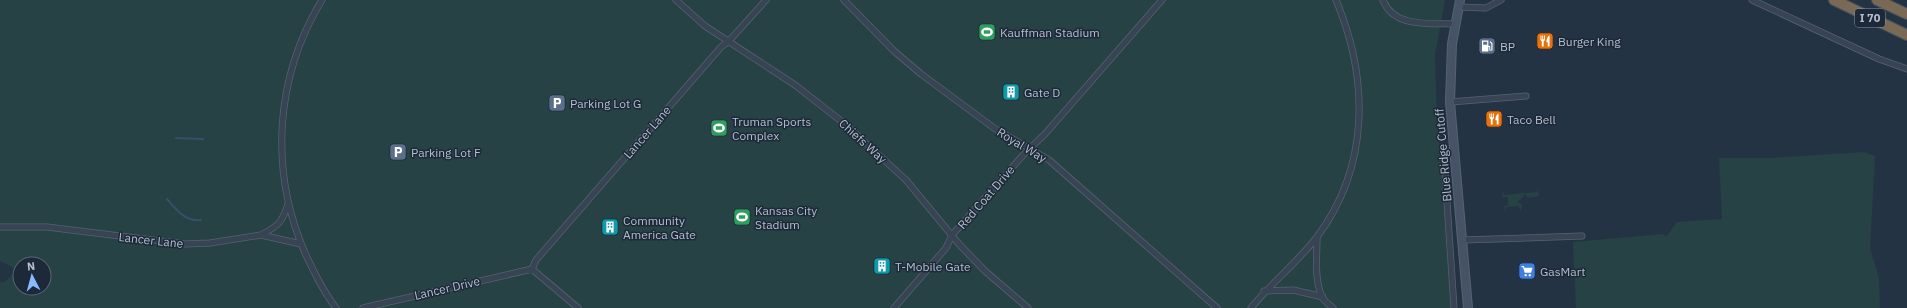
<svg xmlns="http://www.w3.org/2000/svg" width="1907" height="308" font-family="'IBM Plex Sans',sans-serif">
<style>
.green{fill:#264245;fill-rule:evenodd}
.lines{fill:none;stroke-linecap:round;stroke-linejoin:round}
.stream{stroke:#364f6c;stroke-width:2}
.minor-casing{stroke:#566270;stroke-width:7}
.secondary-casing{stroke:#566270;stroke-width:10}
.motorway-casing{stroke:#434f5e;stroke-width:12}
.minor{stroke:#384453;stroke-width:5.5}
.secondary{stroke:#465367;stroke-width:8}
.motorway{stroke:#7a6a55;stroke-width:10}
.labels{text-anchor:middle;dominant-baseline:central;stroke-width:3;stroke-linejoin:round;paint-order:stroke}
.shield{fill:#1d2939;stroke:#8792a1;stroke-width:1}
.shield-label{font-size:11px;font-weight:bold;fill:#b5bfcd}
.poi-label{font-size:12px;fill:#b5bfcd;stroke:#1d2939;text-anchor:start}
.street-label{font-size:12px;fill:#b5bfcd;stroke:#1d2939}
</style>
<rect width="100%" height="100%" fill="#243344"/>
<path class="green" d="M0 0H1445L1435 55 1436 93 1450 299 1454 308H0V282H4L18 270 0 261ZM20 264H44V288H20Z
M1864 152 1875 156 1870 248 1879 278 1880 308H1576L1573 242 1663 234 1666 237 1677 222 1722 219 1719 158H1772Z
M1538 188 1539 196 1528 198 1525 194 1518 202 1522 205 1521 212 1519 206 1506 207 1505 212 1504 206 1508 205V197H1502L1503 190 1504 195 1537 192Z"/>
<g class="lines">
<path class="stream" d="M176 138 203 139
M167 199C176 209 185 222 201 220"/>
<defs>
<path id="minor" d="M322 0C275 77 269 170 305 253 314 272 323 291 336 308
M676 0 705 26 795 85 845 124 906 180 959 244 985 271 1028 308
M844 0 894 51 921 74 994 128 1049 160 1217 308
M1383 0C1393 28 1431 23 1455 24
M1752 0 1879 59 1907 69
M1458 7 1486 8 1501 0
M1450 102 1526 96
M0 227H47L185 244 210 243 261 235 301 244
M261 235C278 226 282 223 288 204
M1317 237C1317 256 1314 279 1322 297 1324 301 1330 305 1333 308
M1463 240 1582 236
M532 269 536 260 721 47 729 41 766 0
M532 269 578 308
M1264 291 1293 290 1323 297
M363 308 532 269
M894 308 946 248 952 235 1025 153 1045 134 1162 0
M1251 308C1271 283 1297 263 1317 237 1370 166 1369 79 1336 0
M1454 308 1444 157 1455 148"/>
<path id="secondary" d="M1460 0 1452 44 1450 102 1468 308"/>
<path id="motorway" d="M1834 0 1907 35
M1877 0 1907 14"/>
</defs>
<use href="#minor" class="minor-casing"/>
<use href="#secondary" class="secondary-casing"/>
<use href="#motorway" class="motorway-casing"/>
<use href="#minor" class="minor"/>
<use href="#secondary" class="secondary"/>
<use href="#motorway" class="motorway"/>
</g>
<defs>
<symbol id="stadium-square" viewBox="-11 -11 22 22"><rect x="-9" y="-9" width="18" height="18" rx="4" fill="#2e9e5b" stroke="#1d2939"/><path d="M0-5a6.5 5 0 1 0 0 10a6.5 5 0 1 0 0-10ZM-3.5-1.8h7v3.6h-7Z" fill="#fff"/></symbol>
<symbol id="restaurant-square" viewBox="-11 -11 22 22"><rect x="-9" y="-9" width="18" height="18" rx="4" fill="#e8710a" stroke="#1d2939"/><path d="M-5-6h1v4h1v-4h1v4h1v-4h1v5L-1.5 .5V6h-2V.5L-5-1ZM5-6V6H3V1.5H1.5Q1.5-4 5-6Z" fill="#fff"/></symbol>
<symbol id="fuel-square" viewBox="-11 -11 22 22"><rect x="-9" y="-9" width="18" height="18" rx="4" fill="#5c6f8a" stroke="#1d2939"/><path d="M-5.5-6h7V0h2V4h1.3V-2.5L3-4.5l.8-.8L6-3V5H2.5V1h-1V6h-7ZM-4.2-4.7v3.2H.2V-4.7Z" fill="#fff"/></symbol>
<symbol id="building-square" viewBox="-11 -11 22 22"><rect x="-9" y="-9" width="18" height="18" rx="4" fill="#0f9aa8" stroke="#1d2939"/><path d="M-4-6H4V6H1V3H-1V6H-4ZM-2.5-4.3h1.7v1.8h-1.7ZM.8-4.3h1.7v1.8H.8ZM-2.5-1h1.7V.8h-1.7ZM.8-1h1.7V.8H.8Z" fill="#fff"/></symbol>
<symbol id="parking-square" viewBox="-11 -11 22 22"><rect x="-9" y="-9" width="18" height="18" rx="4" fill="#5c6f8a" stroke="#1d2939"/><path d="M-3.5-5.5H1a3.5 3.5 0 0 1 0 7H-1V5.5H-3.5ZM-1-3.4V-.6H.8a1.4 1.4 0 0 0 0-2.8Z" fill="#fff"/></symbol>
<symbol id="supermarket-square" viewBox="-11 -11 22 22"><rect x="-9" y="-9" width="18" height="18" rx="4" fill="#3f7fe0" stroke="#1d2939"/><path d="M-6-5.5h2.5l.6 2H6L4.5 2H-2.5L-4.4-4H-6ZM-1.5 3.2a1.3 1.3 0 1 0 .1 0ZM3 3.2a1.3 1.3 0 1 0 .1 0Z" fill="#fff"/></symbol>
</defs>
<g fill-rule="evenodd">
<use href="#stadium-square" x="977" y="22" width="20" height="20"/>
<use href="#restaurant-square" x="1535" y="31" width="20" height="20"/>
<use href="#fuel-square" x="1477" y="36" width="20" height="20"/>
<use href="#building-square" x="1001" y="82" width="20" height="20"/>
<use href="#parking-square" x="547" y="93" width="20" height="20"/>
<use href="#restaurant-square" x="1484" y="109" width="20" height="20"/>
<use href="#stadium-square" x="709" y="118" width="20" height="20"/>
<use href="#parking-square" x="388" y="142" width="20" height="20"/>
<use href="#stadium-square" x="732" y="207" width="20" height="20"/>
<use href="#building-square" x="600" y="217" width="20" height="20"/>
<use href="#building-square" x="872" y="256" width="20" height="20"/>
<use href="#supermarket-square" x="1517" y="261" width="20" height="20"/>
</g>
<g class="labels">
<rect class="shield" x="1855" y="9" width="30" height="18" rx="3"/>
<g class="shield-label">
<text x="1870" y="18">I 70</text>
</g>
<g class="poi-label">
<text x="1000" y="32">Kauffman Stadium</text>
<text x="1558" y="41">Burger King</text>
<text x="1500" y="46">BP</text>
<text x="1024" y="92">Gate D</text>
<text x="570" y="103">Parking Lot G</text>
<text x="1507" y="119">Taco Bell</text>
<text x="732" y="121">Truman Sports<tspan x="732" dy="14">Complex</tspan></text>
<text x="411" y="152">Parking Lot F</text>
<text x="755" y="210">Kansas City<tspan x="755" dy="14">Stadium</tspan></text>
<text x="623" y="220">Community<tspan x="623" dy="14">America Gate</tspan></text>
<text x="895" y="266">T-Mobile Gate</text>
<text x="1540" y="271">GasMart</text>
</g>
<g class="street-label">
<text transform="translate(647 132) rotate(-49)">Lancer Lane</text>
<text transform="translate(863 141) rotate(42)">Chiefs Way</text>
<text transform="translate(1022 145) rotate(31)">Royal Way</text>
<text transform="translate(1443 155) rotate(-95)">Blue Ridge Cutoff</text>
<text transform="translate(986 197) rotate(-49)">Red Coat Drive</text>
<text transform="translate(151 240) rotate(6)">Lancer Lane</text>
<text transform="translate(447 288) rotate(-13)">Lancer Drive</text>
</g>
</g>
<g transform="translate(32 276) rotate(354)"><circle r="19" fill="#1d2939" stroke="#5a6574"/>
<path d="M0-3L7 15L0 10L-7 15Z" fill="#88baff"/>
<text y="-6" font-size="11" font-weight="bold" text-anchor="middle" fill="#b5bfcd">N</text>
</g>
</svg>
